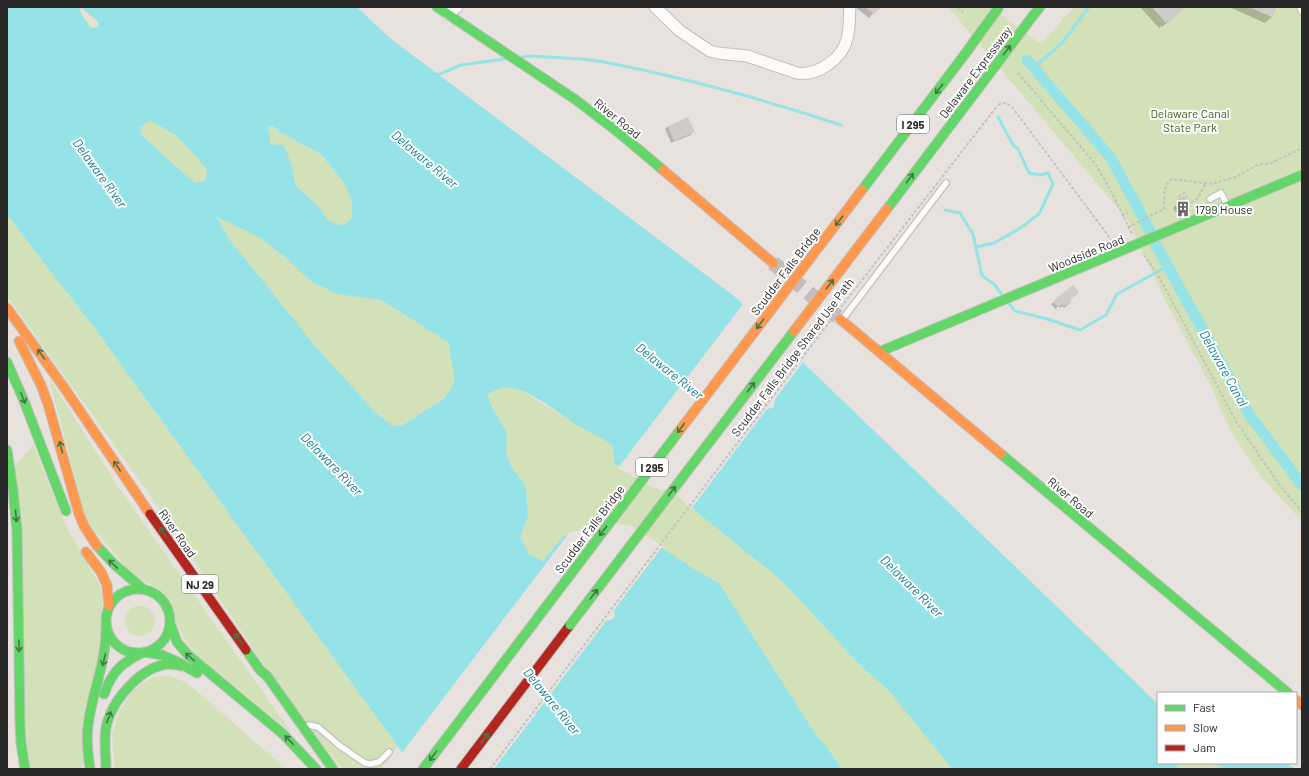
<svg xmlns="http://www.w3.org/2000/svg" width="1309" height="776" font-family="Barlow,sans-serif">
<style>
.green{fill:#d3e1b8}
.sand{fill:#ecdfcd}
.water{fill:#95e3e6;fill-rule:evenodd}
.pier{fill:#e8e2de}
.shadow{fill:#0003}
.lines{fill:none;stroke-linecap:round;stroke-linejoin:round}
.stream{stroke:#95e3e6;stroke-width:3}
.canal{stroke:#95e3e6;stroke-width:11}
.building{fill:#d0ccca}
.secondary-tunnel{stroke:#c2bdba;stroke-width:15;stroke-dasharray:15 8;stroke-linecap:butt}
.lane-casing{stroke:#c1bfc0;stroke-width:8}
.street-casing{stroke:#c1bfc0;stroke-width:13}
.fast-casing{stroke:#c1bfc0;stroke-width:11}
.slow-casing{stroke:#c1bfc0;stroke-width:11}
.jam-casing{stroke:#c1bfc0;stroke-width:11}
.path{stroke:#c3c2c2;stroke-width:2;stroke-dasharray:3 2;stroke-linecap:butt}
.lane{stroke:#fcfbfa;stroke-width:5.5}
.street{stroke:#fcfbfa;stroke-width:11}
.fast{stroke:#63d668;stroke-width:9}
.slow{stroke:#ff974d;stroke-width:9}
.jam{stroke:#b3261e;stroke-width:9}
.fast-bridge-casing{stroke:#c0bebc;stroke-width:11;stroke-linecap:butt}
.slow-bridge-casing{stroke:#c0bebc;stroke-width:11;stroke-linecap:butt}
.path-bridge{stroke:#c3c2c2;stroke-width:2;stroke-dasharray:3 2;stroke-linecap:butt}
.fast-bridge{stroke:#63d668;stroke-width:9}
.slow-bridge{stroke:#ff974d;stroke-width:9}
.oneway{stroke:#437745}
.labels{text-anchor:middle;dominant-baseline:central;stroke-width:4;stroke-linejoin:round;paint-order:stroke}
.shield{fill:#fff;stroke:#696969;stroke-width:1}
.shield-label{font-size:11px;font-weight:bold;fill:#292929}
.street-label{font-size:12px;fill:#292929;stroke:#fff}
.park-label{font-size:12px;fill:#3a631c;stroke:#fff}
.poi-label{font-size:12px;fill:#292929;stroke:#fff;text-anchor:start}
.water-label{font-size:13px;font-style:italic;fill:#127d8d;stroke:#fff}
</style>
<rect width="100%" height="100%" fill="#e8e2de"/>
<path class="green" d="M948 7H997L1006 19 1041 44 1074 7H1302V521L1262 478 1230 430 1210 384 1166 302 1128 220Z
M150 120 178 137 198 159 207 170 206 180 195 183 142 136 140 127Z
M270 125H273L279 132 287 135 292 139 320 153 344 183 352 201V218L344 225 334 224 326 218 319 207 296 186 291 163 284 145 270 144V134L268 128Z
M7 215 96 330 398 747 381 769H342L277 684 145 488 7 296Z
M217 216 255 235 283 255 309 280 365 297 381 300 448 342 455 381 445 398 400 426H392L374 411 316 347 229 239Z
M49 378 123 494 292 733 192 652 176 623 175 614 172 604 165 595 155 587 132 574 86 520Z
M498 388H515L525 393 578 425 600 437 612 445 615 464 678 493 698 513 782 581 858 663 890 692 952 769H842L823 742 818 738 719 583 694 569 563 536 543 561 530 555 520 538 528 516 526 487 511 466 506 453 507 433 493 409 487 395Z
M33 445 67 528 103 591 100 655 82 769H28L15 466Z
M125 621a15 15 0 1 1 30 0a15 15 0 1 1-30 0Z
M170 676 185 682 199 693 286 769H115L112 735 118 714 133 690 153 677Z
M1176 763H1214L1224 769H1178Z"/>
<path class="sand" d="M83 8 98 23V27L91 28 79 10Z"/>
<path class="water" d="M7 7H357L391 39 734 296 1158 704V763H1176L1178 769H952L890 692 858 663 782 581 698 513 678 493 656 486 615 464 612 445C601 437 589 432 577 425 560 414 535 394 516 389 503 386 497 389 487 395L493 409 507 433 506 453 511 466 526 487 528 516 520 538 530 555 543 561 563 536 615 525 630 527 694 569 719 583 818 738 823 742 842 769H414L96 330 7 215ZM82 8 98 22V27L91 28 79 10ZM150 120 178 137 198 159 207 170 206 180 195 183 142 136 140 127ZM270 125H273L279 132 287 135 292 139 320 153 344 183 352 201V218L344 225 334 224 326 218 319 207 296 186 291 163 284 145 270 144V134L268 128ZM217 217 255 235 283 255 309 280 337 294 381 300 448 342 455 381 445 398 401 426H392L374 411 316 347 229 239Z
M1214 763H1287L1295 769H1224Z"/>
<path class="pier" d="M744 303 804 361 775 399 774 406 772 408 767 409 691 509 677 495 655 488 618 468Z
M615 523 630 525 663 546 614 610 615 616 613 619 606 621 494 769H412L401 754 569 533Z"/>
<path class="shadow" d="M855 7H879L869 18Z
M1140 7H1186L1162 27 1161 26 1159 28Z
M1229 7H1276L1272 17 1265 23Z
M668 126 693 132 691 135 671 143 665 129Z
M1176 205 1189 212 1180 219 1173 208Z
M1069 300 1068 305 1064 308 1062 306 1060 308 1059 306 1055 309 1051 304 1054 302Z"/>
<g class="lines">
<path class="stream" d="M522 57 531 56C553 58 576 57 598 61 680 76 762 99 841 125
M1033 68 1062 43 1089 7
M435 76 461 65 504 59
M945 210 960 213 973 234 982 276 994 284 1002 295
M976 247 994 243 1019 229 1039 214 1053 184 1048 173 1040 175 1029 173 1018 149 1013 145 998 117
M1008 302 1015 311 1047 319 1080 330 1106 315 1117 294 1168 266"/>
<path class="canal" d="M1027 60 1111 158 1142 216
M1145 222 1150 231
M1156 245 1249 414 1302 485"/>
</g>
<path class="building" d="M865 7H881L874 14Z
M1152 7H1186L1169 22 1168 21 1166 23Z
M1249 7H1277L1272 17Z
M688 117 695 132 674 141 668 126Z
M1183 199 1191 212 1183 216 1175 204Z
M1073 285 1079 293 1070 300 1072 302 1067 306 1066 304 1064 306 1062 304 1058 307 1053 301Z"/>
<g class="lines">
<path class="secondary-tunnel" d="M773 263 840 319"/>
<defs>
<path id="lane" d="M1300 7 1302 12
M1210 199 1221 193 1227 205
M842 320 946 183
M309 725 318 727 340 746 365 763 370 764 379 762 389 752"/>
<path id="street" d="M655 7 680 31 710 51 718 53 747 56 797 73C818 76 842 59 847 39 850 29 849 17 850 7
M448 14 457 7"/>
<path id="fast" d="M437 7 576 100 619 133 663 170
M1032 17 1040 7
M862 190 962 58
M887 209 984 81
M879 352 1302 175
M7 362 24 401 66 511
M7 450 13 490 17 530 20 723 21 743 25 769
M1001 454 1288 693
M97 546 115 565 143 589
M106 621a32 32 0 1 1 64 0a32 32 0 1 1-64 0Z
M170 623 177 642 188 655 283 734 316 769
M246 650 260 670 267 676 333 769
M144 652 162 655 178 662 197 673
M104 694C112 672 121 663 142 653
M90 769C88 755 86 740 88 726 92 691 107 662 106 626
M106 769C106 754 103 738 107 723 114 698 142 666 169 664 173 664 177 665 181 666
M423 769 442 744"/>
<path id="slow" d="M663 170 773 263
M7 308 63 386 150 514
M840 319 1001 454
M19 341 41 385 48 404 79 514 84 526 97 546
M86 552 101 572 107 585 109 606
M1296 700 1302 705"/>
<path id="jam" d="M150 514 246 650
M461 769 570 625"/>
</defs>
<use href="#lane" class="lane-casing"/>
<use href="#street" class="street-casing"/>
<use href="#fast" class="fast-casing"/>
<use href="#slow" class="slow-casing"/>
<use href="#jam" class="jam-casing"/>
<path class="path" d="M958 7 963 12
M1018 73 1096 165 1112 193 1132 234
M998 105C1004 102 1007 103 1012 107L1113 242
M1179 200 1183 197 1188 205H1187
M1180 201 1178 197 1184 193 1190 203 1198 198 1205 184
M1122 216 1128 213
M1128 227 1164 209C1165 199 1162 185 1172 179L1212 184 1235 177 1258 165 1271 163 1302 148
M1144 255 1158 275 1237 423 1281 487 1302 512"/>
<use href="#lane" class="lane"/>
<use href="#street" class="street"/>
<use href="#fast" class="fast"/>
<use href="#slow" class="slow"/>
<use href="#jam" class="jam"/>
<defs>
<path id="fast-bridge" d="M962 58 999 7
M984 81 1032 17
M570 625 794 331
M442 744 680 430"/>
<path id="slow-bridge" d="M794 331 887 209
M680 430 862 190"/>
</defs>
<use href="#fast-bridge" class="fast-bridge-casing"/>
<use href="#slow-bridge" class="slow-bridge-casing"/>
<path class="path-bridge" d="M490 769 821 333 998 105"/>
<use href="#fast-bridge" class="fast-bridge"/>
<use href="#slow-bridge" class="slow-bridge"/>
</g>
<defs><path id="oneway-shaft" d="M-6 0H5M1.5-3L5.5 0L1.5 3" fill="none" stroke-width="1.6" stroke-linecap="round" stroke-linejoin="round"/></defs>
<g class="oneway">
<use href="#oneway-shaft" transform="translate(1007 50) rotate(-53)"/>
<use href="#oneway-shaft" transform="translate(939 89) rotate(127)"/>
<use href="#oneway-shaft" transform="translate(910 178) rotate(-53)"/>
<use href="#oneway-shaft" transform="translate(839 221) rotate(127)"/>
<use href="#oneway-shaft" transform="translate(830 284) rotate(-53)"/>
<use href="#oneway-shaft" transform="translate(760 324) rotate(127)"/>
<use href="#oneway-shaft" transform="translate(41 354) rotate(-125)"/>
<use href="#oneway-shaft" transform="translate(751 387) rotate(-53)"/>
<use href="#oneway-shaft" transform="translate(23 398) rotate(67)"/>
<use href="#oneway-shaft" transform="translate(681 428) rotate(127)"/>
<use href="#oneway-shaft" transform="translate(61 447) rotate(-104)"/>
<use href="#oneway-shaft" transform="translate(117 466) rotate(-124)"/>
<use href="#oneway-shaft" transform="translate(672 491) rotate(-53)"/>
<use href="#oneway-shaft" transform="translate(16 516) rotate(85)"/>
<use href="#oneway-shaft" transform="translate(603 531) rotate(127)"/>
<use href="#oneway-shaft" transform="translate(163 532) rotate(-125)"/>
<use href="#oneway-shaft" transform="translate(113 564) rotate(-137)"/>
<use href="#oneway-shaft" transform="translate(594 594) rotate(-53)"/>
<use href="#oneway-shaft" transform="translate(238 638) rotate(-125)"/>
<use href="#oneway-shaft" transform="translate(19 646) rotate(89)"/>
<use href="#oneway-shaft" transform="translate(190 657) rotate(-138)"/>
<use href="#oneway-shaft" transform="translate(104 660) rotate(103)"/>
<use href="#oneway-shaft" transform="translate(109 717) rotate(-69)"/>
<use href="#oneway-shaft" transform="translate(485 738) rotate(-53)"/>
<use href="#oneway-shaft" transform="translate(289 740) rotate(-134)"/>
<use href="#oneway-shaft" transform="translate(433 756) rotate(126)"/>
</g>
<defs>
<symbol id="building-bare" viewBox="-9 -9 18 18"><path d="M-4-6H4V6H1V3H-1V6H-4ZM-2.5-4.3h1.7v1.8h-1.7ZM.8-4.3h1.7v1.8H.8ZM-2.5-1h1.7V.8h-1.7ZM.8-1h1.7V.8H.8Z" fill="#6c6a68" stroke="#fff" stroke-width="2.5" paint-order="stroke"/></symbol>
</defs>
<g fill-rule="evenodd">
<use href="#building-bare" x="1172" y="198" width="22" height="22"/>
</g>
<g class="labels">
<g class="shield">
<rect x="897" y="115" width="32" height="18" rx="3"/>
<rect x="636" y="458" width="32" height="18" rx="3"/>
<rect x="182" y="575" width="36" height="18" rx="3"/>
</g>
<g class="shield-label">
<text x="913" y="124">I 295</text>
<text x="652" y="467">I 295</text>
<text x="200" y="584">NJ 29</text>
</g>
<g class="street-label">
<text transform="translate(975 72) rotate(-53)">Delaware Expressway</text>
<text transform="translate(618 118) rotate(39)">River Road</text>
<text transform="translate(1086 253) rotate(-22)">Woodside Road</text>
<text transform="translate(785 271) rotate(-53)">Scudder Falls Bridge</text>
<text transform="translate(792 357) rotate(-53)">Scudder Falls Bridge Shared Use Path</text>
<text transform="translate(1071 497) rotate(40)">River Road</text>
<text transform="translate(589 529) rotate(-53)">Scudder Falls Bridge</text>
<text transform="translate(178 533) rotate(55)">River Road</text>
</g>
<g class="park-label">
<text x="1190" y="113">Delaware Canal<tspan x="1190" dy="14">State Park</tspan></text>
</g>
<g class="poi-label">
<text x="1195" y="209">1799 House</text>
</g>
<g class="water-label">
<text transform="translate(425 159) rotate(40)">Delaware River</text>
<text transform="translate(100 173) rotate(54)">Delaware River</text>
<text transform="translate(1224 368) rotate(61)">Delaware Canal</text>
<text transform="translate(670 371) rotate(39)">Delaware River</text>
<text transform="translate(332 464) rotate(46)">Delaware River</text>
<text transform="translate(912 586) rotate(45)">Delaware River</text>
<text transform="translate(552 701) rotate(51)">Delaware River</text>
</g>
</g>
<rect width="1309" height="776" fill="none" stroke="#292929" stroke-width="16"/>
<rect x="1157" y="692" width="140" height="72" fill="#ffffff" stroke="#a9a9a9"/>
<rect x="1165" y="705" width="20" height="6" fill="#63d668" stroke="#a9a9a9"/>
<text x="1193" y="712" font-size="12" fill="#292929">Fast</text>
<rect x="1165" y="725" width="20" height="6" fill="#ff974d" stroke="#a9a9a9"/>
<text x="1193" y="732" font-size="12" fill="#292929">Slow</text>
<rect x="1165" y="745" width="20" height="6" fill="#b3261e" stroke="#a9a9a9"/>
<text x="1193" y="752" font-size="12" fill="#292929">Jam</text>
</svg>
